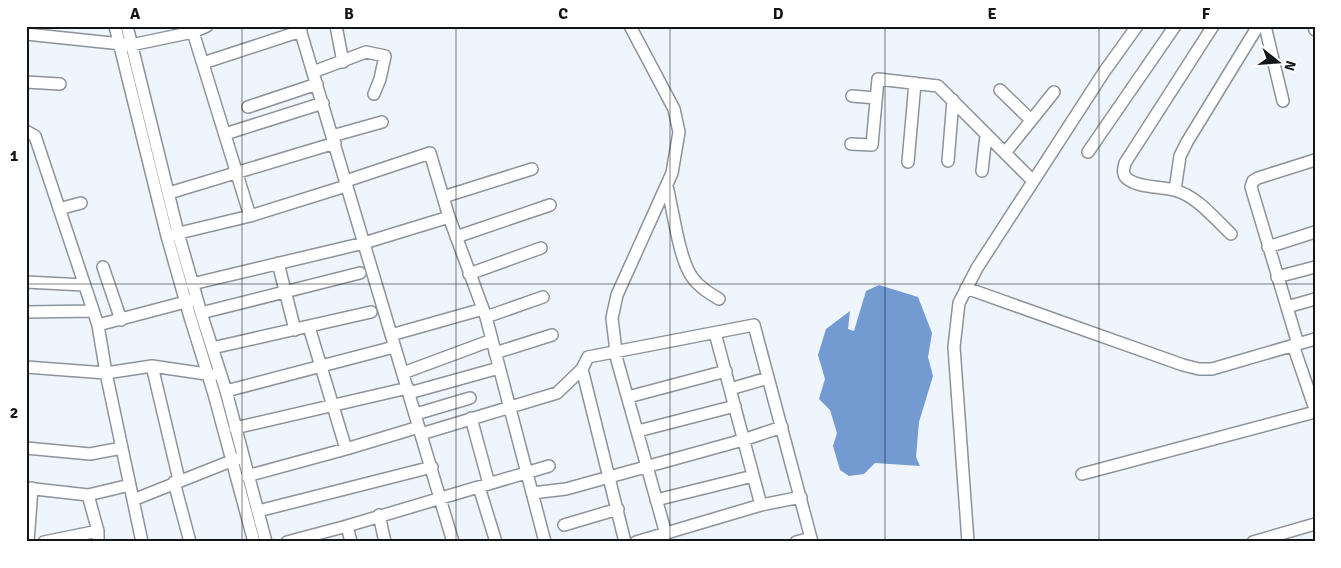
<svg xmlns="http://www.w3.org/2000/svg" width="1341" height="568" font-family="Signika,sans-serif">
<style>
.water{fill:#739bd1}
.lines{fill:none;stroke-linecap:round;stroke-linejoin:round}
.minor-casing{stroke:#8d939a;stroke-width:14}
.minor{stroke:#fff;stroke-width:11}
.grid{fill:none;stroke:#131517;stroke-width:1;stroke-opacity:0.55}
.neatline{fill:none;stroke:#131517;stroke-width:2}
.grid-label{font-size:16px;text-anchor:middle;font-weight:bold;fill:#131517}
</style>
<rect width="100%" height="100%" fill="#eef5fc"/>
<path class="water" d="M879 285 918 297 932 333 928 357 933 376 919 422 916 457 920 466 875 463 864 474 849 476 840 470 833 446 837 433 830 410 819 399 825 379 818 355 826 329 850 311 848 329 854 331 866 291Z"/>
<g class="lines">
<defs>
<path id="minor" d="M115 26 167 236 190 317 214 394 254 542
M127 26 178 233 201 313 226 391 266 542
M299 26 453 542
M336 26 343 62
M630 26 674 109 679 132 672 173 617 295 612 318 617 360 666 534
M1213 26 1125 163C1123 170 1122 176 1129 180 1141 188 1160 186 1174 190 1197 196 1214 218 1231 234
M1265 26 1283 101
M1314 26 1315 30
M193 32 250 216
M26 34 131 45 193 32 207 26
M203 63 301 31
M313 72 366 52 385 56 380 79 374 94
M26 82 60 84
M1000 90 1031 120
M852 96 876 98
M248 107 317 84
M26 131 35 136 98 325 106 373 142 542
M225 134 323 103
M332 136 382 122
M851 144 872 145 878 79 938 86 1033 181
M1088 152 1175 26
M1005 153 1054 92
M948 161 953 100
M908 162 915 83
M982 171 986 135
M346 181 430 153 449 217 486 317 545 542
M667 186C673 210 679 259 692 277 699 287 709 293 719 299
M1175 190 1180 156 1187 142 1258 26
M169 193 335 143
M443 197 532 169
M59 209 81 203
M171 235 250 216 346 186
M456 237 550 205
M1268 247 1315 232
M278 263 295 330
M103 267 121 320
M469 274 541 248
M1277 277 1315 267
M26 282 84 285
M192 284 364 243 449 217
M966 288 1183 365 1199 369H1212L1315 339
M1287 307 1315 299
M26 312 93 311
M201 313 360 273
M486 317 543 297
M98 325 193 300
M309 327 346 449
M715 333 761 505
M391 335 483 309
M1298 344 1251 187 1253 181 1258 178 1315 160
M1293 345 1315 409
M212 348 371 312
M495 353 552 335
M152 366 179 480
M26 367 106 373 152 366 213 375
M403 373 492 340
M730 389 768 378
M226 391 394 347
M409 393 499 368
M628 397 726 371
M416 414 470 398
M471 418 489 484
M235 428 408 388
M638 431 735 406
M421 434 557 393 582 369
M26 448 90 454 122 448
M1082 474 1315 412
M247 476 346 449 419 427
M174 482 190 542
M479 487 496 542
M26 488 88 495 130 485
M532 493 566 489 743 440 782 427
M88 495 98 531V542
M133 500 236 459
M656 500 753 476
M258 511 432 467
M379 515 385 542
M564 525 618 509
M347 526 351 542
M28 542 32 488
M44 542 98 531
M287 542 347 526 549 466
M625 542 582 369 588 357 754 325 812 542
M636 542 761 505 801 497
M796 542 811 538
M968 542 954 347 959 303 977 268 1104 72 1137 26
M1253 542 1315 524"/>
</defs>
<use href="#minor" class="minor-casing"/>
<use href="#minor" class="minor"/>
</g>
<path class="grid" d="M242 26V542M456 26V542M670 26V542M885 26V542M1099 26V542M26 284H1315"/>
<rect width="1341" height="568" fill="none" stroke="#ffffff" stroke-width="55"/>
<g transform="translate(1278 62) rotate(107)" stroke="#ffffff" stroke-width="4" paint-order="stroke">
<path d="M0-4L9 19L0 12L-9 19Z" fill="#131517"/>
<text y="-8" font-size="14" font-weight="bold" text-anchor="middle" fill="#131517">N</text>
</g>
<rect x="28" y="28" width="1286" height="512" class="neatline"/>
<g class="grid-label">
<text x="135" y="19">A</text>
<text x="349" y="19">B</text>
<text x="563" y="19">C</text>
<text x="778" y="19">D</text>
<text x="992" y="19">E</text>
<text x="1206" y="19">F</text>
<text x="14" y="161">1</text>
<text x="14" y="418">2</text>
</g>
</svg>
